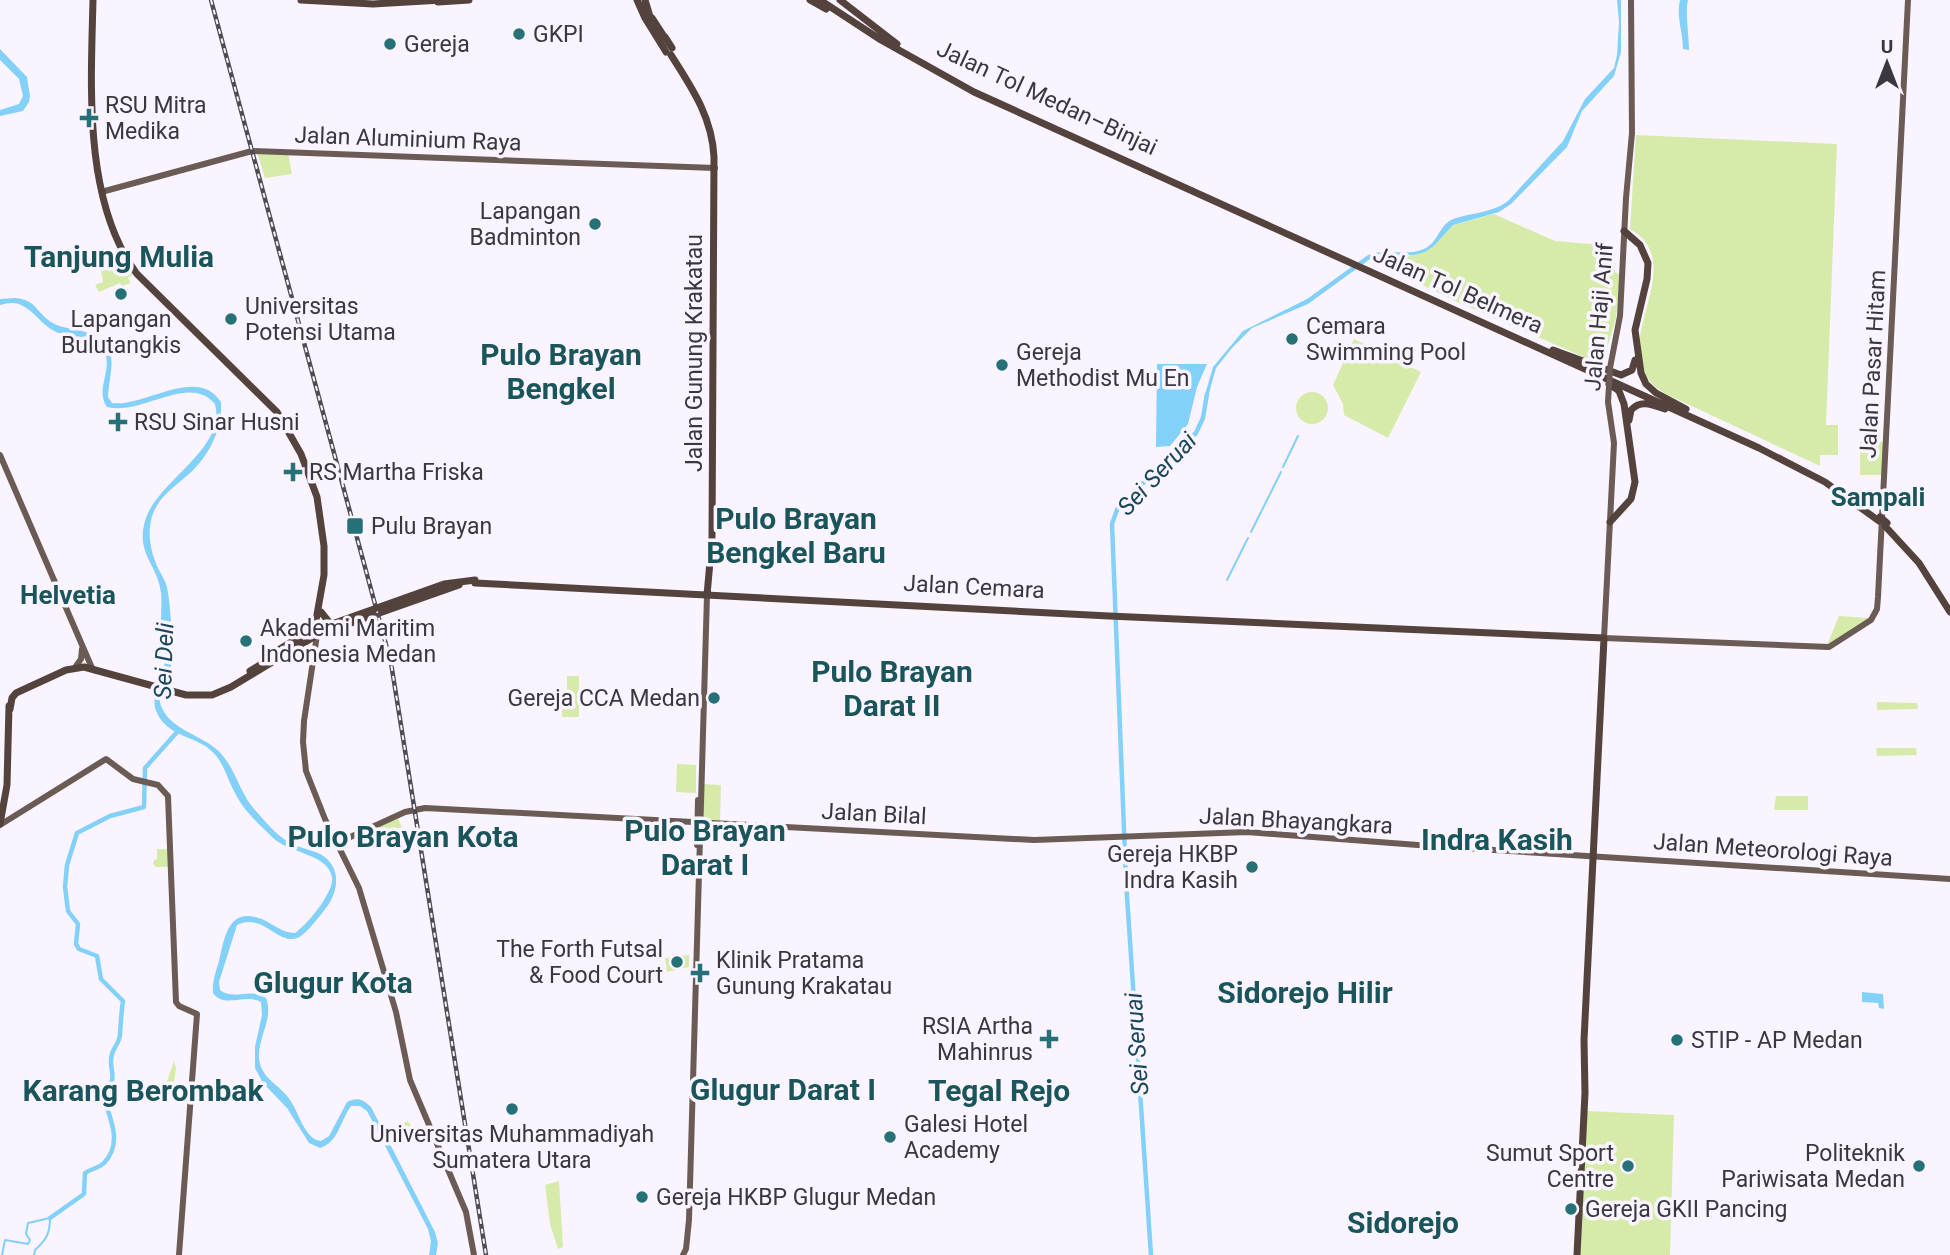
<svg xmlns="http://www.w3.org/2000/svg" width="1950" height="1255" font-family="Roboto,sans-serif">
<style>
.green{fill:#d6ebaa}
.water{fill:#83d1f8}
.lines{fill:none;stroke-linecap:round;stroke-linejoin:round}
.stream{stroke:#83d1f8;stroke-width:2}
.river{stroke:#83d1f8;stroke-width:4.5}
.major{stroke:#6a5b55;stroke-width:6}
.highway{stroke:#53433c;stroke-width:7}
.rail-casing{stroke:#504c53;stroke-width:4.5}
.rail{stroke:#f9f4ff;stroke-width:2;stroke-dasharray:5;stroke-linecap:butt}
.major-bridge{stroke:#6a5b55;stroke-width:6}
.highway-bridge{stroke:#53433c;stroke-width:7}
.poi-dot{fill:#267078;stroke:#f9f4ff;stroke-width:2.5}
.labels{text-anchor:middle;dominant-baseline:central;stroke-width:7;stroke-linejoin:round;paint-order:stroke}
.poi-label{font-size:23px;fill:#3b373e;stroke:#f9f4ff;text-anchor:start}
.street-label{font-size:23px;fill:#3b373e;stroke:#f9f4ff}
.water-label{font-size:24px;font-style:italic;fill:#1a465a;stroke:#f9f4ff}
.quarter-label{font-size:26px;font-weight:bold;fill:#1a555b;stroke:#f9f4ff}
.district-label{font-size:30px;font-weight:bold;fill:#1a555b;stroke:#f9f4ff}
</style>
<rect width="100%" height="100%" fill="#f9f4ff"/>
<path class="green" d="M1636 135 1837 144 1826 425H1838V455H1820V466L1668 395C1603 361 1671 291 1649 248 1645 239 1638 234 1630 229Z
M257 152 288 153 292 174 265 178Z
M1494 214 1555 241 1615 246V272L1620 275 1616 318 1602 365 1453 300 1369 259 1383 253 1414 255 1434 246 1453 225Z
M126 260 135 273 128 278 131 283 122 286 120 283 99 292 95 285 103 282 100 264Z
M1354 339 1421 372 1388 438 1344 415 1343 404 1333 385Z
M1296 408a16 16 0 1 1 32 0a16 16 0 1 1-32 0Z
M1860 442H1883V475H1860Z
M1839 616 1870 618 1827 645Z
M567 676H579V717H562V693H567Z
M1877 702 1917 703 1918 709 1877 710Z
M1876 748H1916L1917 755 1877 756Z
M677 764 696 765V793L676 792Z
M704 784 721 785 720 822 704 820Z
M1776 796H1808V810H1776L1774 809Z
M397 816 402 828 377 839 370 827Z
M157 849H169L170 867H156L153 864 154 860 157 859Z
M689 955V967L667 972 665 958Z
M174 1061 176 1068 172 1095 162 1096Z
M1587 1111 1674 1115 1670 1255H1579Z
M408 1121 414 1131 397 1137 393 1129Z
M559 1181 563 1247 558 1249 550 1224 545 1185Z"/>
<path class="water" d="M1617 0H1621V52L1614 76 1582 111 1567 147 1511 204 1499 212 1453 225 1434 246 1425 252 1414 255 1377 254 1308 304 1252 328 1232 348 1216 368 1208 397 1204 398 1213 367 1243 331 1307 299 1368 255C1386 248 1404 256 1421 250 1437 246 1438 227 1451 220 1470 212 1491 214 1508 201L1563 141 1585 99 1614 68 1617 55 1619 22Z
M1680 0H1688C1685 13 1689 34 1689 50L1683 49C1683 32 1676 16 1680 0Z
M0 49 27 77 30 96 29 102 23 111 0 116V110L19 104 23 96 19 79 0 60Z
M16 298C36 300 36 312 51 322 60 328 72 328 82 331 123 343 110 365 108 397L112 403C146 407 197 365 221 402 223 428 209 456 190 473 177 485 161 495 154 511 146 530 150 551 158 568 161 574 165 580 167 587 171 607 171 630 173 651 175 670 155 690 161 706 170 729 198 734 215 748 235 764 238 791 255 810 265 821 276 835 290 843 299 848 310 849 320 854 342 866 339 891 326 908 319 917 310 929 301 936 280 950 264 911 237 925L219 982 220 990C233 1001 251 987 266 998 274 1018 258 1037 259 1057 260 1079 280 1084 290 1100 299 1112 304 1139 321 1141L329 1136 347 1102C357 1097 363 1099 371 1107L435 1232 438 1243 436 1255H429L431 1241 428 1229 367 1111 360 1106H351C340 1121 339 1142 320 1148L309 1143 287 1108 263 1083 255 1068V1047L262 1015 261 1002C246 993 224 1009 213 993 212 982 216 971 219 961 224 941 227 910 255 917 270 920 280 933 295 933 307 925 335 891 332 877 327 853 289 854 272 837 259 824 243 810 235 793 226 777 224 760 208 748 192 736 167 735 157 713 149 697 162 683 164 667 166 652 162 635 161 620 161 611 162 602 161 593 158 564 134 553 146 518 158 481 227 448 215 404 188 373 143 416 107 407 95 390 112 371 105 353 98 336 71 338 56 332 42 326 35 311 21 305 14 302 8 303 0 305V299Z
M1157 364H1207L1197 387 1188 424 1170 446 1156 447Z
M1862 992 1883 994 1884 1009 1879 1008 1878 1003 1862 1002Z"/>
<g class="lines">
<path class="stream" d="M1283 467 1298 436
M1251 532 1281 472
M1227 580 1248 538
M2 1255 5 1240 28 1244 30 1240 26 1234 28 1223 50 1218C50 1234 46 1240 35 1250L34 1255"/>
<path class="river" d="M50 1218 84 1194 85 1173C91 1169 99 1168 104 1163 124 1142 109 1117 103 1095 121 1075 107 1071 112 1054 114 1047 120 1042 120 1034 121 1023 121 1013 123 1001L101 979 97 956 79 949 76 944 78 924 68 911 65 887 67 865 77 833 110 816 144 807 145 768 178 731
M1151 1255 1126 881 1112 524 1118 507 1196 433 1203 418 1207 394"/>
<path class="major" d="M105 191 252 151 715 168
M1610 368 1620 316 1626 198 1632 133 1631 0
M1609 386 1608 402 1614 443 1604 638 1829 647 1871 620 1877 609 1878 597 1908 0
M0 455 92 668
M317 635 304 721 303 742 306 771 325 819 359 888 396 1012 410 1080 466 1212 474 1255
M76 666 81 659 82 649
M0 825 106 759 133 779 158 785 168 796 176 1002 179 1006 197 1014 179 1255
M335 844 405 812 425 808 1034 840 1247 832 1431 846 1950 879
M697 845 698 800
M683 1255 686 1249 689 1220 707 595"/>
<path class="highway" d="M93 0C91 86 83 201 137 274L277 412 301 454 317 497 324 546V575L313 637
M301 0 373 4 442 0
M637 0 645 18 666 52
M645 0 652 23
M810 0 826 9
M820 0 881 40 974 92 1759 448 1825 482 1879 521
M840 0 897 44
M438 2 469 0
M652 18 663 35
M665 37 672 48
M671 55C692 88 712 117 714 157L712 539 707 595
M1624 231 1640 245 1648 263 1647 279 1635 330 1641 373 1646 384 1656 393 1686 409
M1553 350 1621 375 1632 370 1635 360
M1609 384 1619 391 1624 404 1635 482 1631 499 1610 522
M1629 420 1631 410C1641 399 1653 405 1665 409
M1885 526 1919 563 1950 612
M475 583 1109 616 1604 638 1584 1040 1585 1093 1577 1255
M321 612 329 622
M270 655 316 627
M10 709 12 698 16 693 66 670 84 667 186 695H212L231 687 317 635 459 585
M0 824 7 785 9 706"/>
<defs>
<path id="rail" d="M211 0 391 663 486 1255"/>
</defs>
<use href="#rail" class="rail-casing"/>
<use href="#rail" class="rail"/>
<path class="major-bridge" d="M1609 386 1610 368"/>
<path class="highway-bridge" d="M1880 517 1887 523
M250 671 307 636 329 625 444 584 475 580"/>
</g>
<g class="poi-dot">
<circle cx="519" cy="34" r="7"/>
<circle cx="390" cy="44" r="7"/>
<path d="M85.5 107.5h7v7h7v7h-7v7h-7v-7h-7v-7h7z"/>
<circle cx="595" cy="224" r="7"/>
<circle cx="121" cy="294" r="7"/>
<circle cx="231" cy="319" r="7"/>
<circle cx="1292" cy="339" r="7"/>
<circle cx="1002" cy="365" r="7"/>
<path d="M114.5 411.5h7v7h7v7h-7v7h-7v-7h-7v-7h7z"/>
<path d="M289.5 461.5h7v7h7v7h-7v7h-7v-7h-7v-7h7z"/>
<rect x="346" y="517" width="18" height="18" rx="3.5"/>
<circle cx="246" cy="641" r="7"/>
<circle cx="714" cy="698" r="7"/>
<circle cx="1252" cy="867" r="7"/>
<circle cx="677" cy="962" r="7"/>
<path d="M696.5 962.5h7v7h7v7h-7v7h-7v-7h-7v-7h7z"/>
<path d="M1045.5 1028.5h7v7h7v7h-7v7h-7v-7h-7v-7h7z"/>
<circle cx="1677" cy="1040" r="7"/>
<circle cx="512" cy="1109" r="7"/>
<circle cx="890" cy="1137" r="7"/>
<circle cx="1628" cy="1166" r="7"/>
<circle cx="1919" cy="1166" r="7"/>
<circle cx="642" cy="1197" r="7"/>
<circle cx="1571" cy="1209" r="7"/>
</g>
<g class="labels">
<g class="poi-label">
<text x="533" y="34">GKPI</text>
<text x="404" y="44">Gereja</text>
<text x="105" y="105">RSU Mitra<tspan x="105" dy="26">Medika</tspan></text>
<text x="581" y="211" text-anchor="end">Lapangan<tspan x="581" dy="26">Badminton</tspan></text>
<text x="245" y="306">Universitas<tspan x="245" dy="26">Potensi Utama</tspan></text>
<text x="121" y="319" text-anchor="middle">Lapangan<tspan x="121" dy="26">Bulutangkis</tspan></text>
<text x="1306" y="326">Cemara<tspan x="1306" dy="26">Swimming Pool</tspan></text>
<text x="1016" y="352">Gereja<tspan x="1016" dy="26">Methodist Mu En</tspan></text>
<text x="134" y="422">RSU Sinar Husni</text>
<text x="309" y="472">RS Martha Friska</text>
<text x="371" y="526">Pulu Brayan</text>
<text x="260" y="628">Akademi Maritim<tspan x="260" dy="26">Indonesia Medan</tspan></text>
<text x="700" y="698" text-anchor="end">Gereja CCA Medan</text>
<text x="1238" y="854" text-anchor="end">Gereja HKBP<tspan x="1238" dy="26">Indra Kasih</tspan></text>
<text x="663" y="949" text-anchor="end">The Forth Futsal<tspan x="663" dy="26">&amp; Food Court</tspan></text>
<text x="716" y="960">Klinik Pratama<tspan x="716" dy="26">Gunung Krakatau</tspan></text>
<text x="1033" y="1026" text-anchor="end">RSIA Artha<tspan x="1033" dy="26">Mahinrus</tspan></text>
<text x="1691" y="1040">STIP - AP Medan</text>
<text x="904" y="1124">Galesi Hotel<tspan x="904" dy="26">Academy</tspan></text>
<text x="512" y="1134" text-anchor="middle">Universitas Muhammadiyah<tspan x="512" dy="26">Sumatera Utara</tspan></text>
<text x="1614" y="1153" text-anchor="end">Sumut Sport<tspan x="1614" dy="26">Centre</tspan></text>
<text x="1905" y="1153" text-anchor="end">Politeknik<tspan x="1905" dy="26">Pariwisata Medan</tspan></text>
<text x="656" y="1197">Gereja HKBP Glugur Medan</text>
<text x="1585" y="1209">Gereja GKII Pancing</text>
</g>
<g class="street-label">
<text transform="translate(1047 98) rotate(25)">Jalan Tol Medan–Binjai</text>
<text transform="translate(408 139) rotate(2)">Jalan Aluminium Raya</text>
<text transform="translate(1458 290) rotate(24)">Jalan Tol Belmera</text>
<text transform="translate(1599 317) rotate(-85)">Jalan Haji Anif</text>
<text transform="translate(694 353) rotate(-90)">Jalan Gunung Krakatau</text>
<text transform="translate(1873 364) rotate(-87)">Jalan Pasar Hitam</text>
<text transform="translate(974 587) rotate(3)">Jalan Cemara</text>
<text transform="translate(874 814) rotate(3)">Jalan Bilal</text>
<text transform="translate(1296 821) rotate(3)">Jalan Bhayangkara</text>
<text transform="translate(1773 850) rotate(4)">Jalan Meteorologi Raya</text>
</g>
<g class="water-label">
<text transform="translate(1157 474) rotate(-47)">Sei Seruai</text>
<text transform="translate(164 661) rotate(-88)">Sei Deli</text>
<text transform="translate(1137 1044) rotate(-94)">Sei Seruai</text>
</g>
<g class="quarter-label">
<text x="1878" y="497">Sampali</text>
<text x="68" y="595">Helvetia</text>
</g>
<g class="district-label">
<text x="119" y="256">Tanjung Mulia</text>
<text x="561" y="354">Pulo Brayan<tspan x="561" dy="34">Bengkel</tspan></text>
<text x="796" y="518">Pulo Brayan<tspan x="796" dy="34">Bengkel Baru</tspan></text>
<text x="892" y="671">Pulo Brayan<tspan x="892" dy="34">Darat II</tspan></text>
<text x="705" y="830">Pulo Brayan<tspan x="705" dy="34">Darat I</tspan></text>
<text x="403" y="836">Pulo Brayan Kota</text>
<text x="1497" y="839">Indra Kasih</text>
<text x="333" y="982">Glugur Kota</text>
<text x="1305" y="992">Sidorejo Hilir</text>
<text x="783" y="1089">Glugur Darat I</text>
<text x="143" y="1090">Karang Berombak</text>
<text x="999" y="1090">Tegal Rejo</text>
<text x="1403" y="1222">Sidorejo</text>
</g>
</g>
<g transform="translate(1887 63)" stroke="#f9f4ff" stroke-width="5" paint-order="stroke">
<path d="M0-5L12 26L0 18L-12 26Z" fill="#3b373e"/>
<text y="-10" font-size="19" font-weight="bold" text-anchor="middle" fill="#3b373e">U</text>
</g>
</svg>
